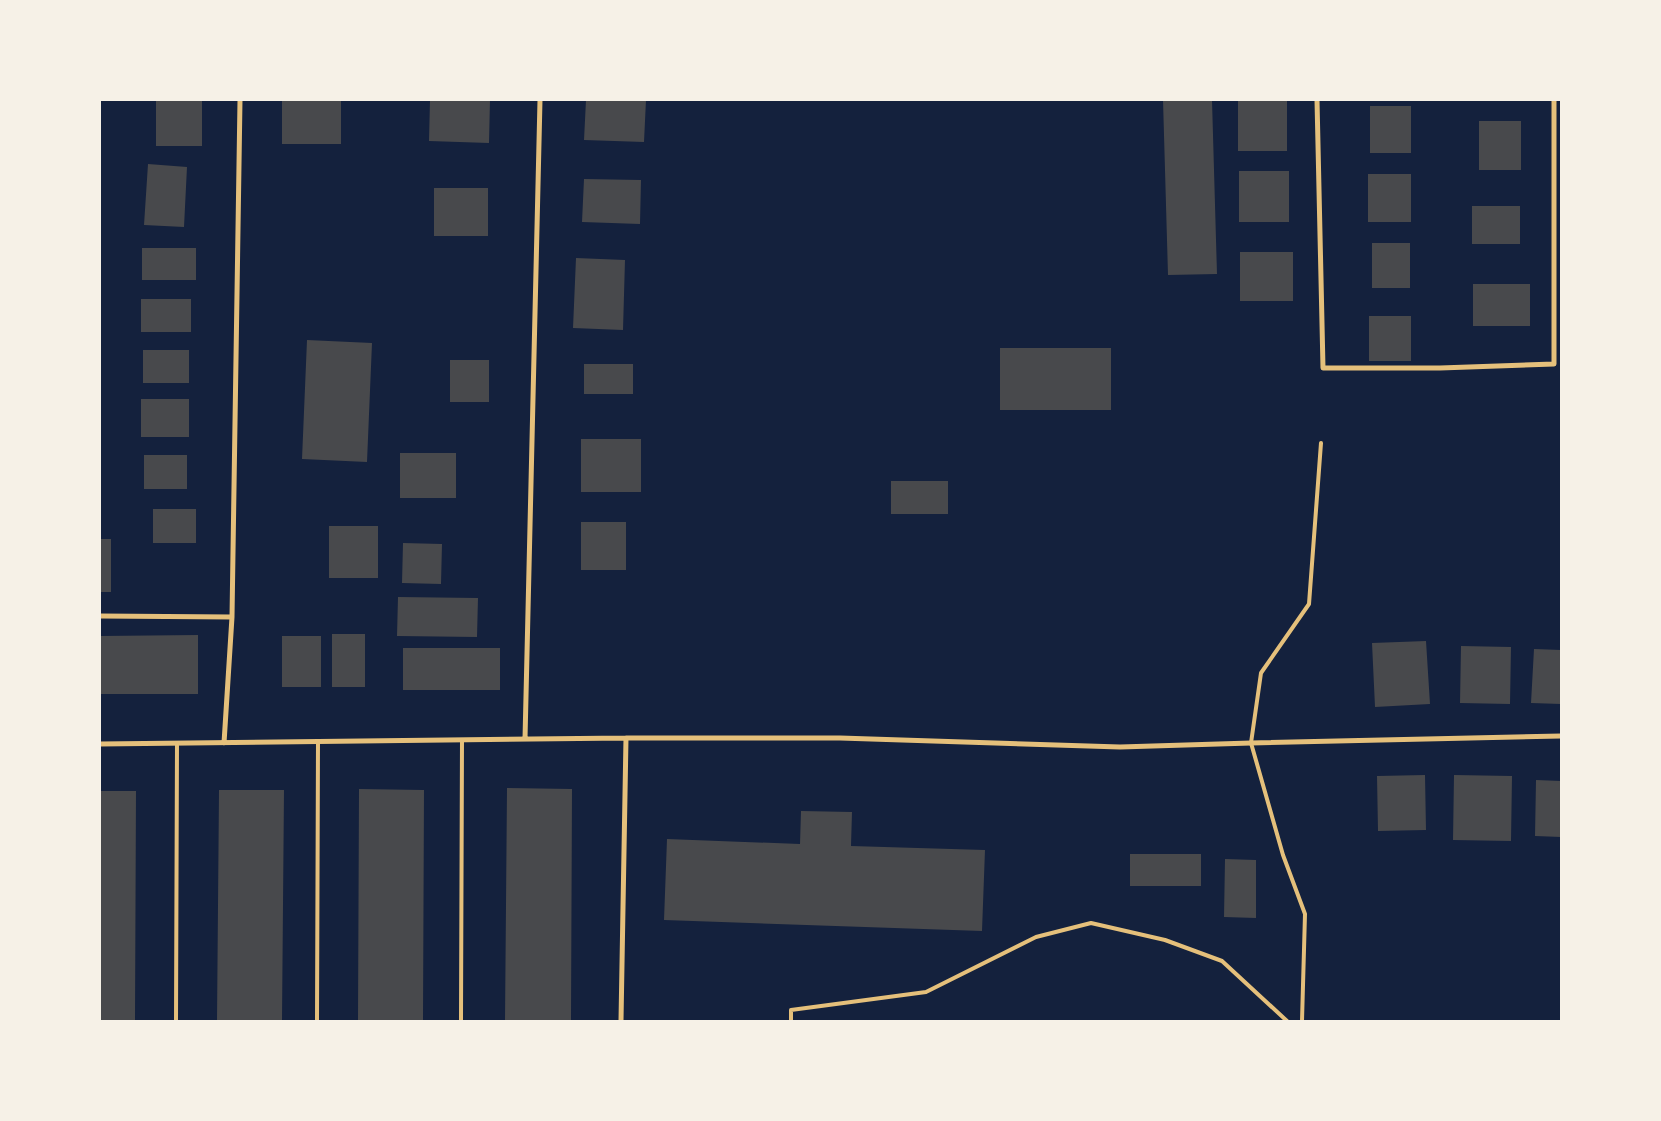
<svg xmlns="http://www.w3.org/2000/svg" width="1661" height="1121" font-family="Barlow,sans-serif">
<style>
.building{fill:#48494c}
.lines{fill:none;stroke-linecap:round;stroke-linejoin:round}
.service{stroke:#e5c07b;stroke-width:4}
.minor{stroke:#e5c07b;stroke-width:5}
</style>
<rect width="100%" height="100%" fill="#14213d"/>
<path class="building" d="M156 100H202V146H156Z
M282 100H341V144H282Z
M430 100H490L489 143 429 141Z
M586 100H646L644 142 584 140Z
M1163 100H1212L1217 274 1168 275Z
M1238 100H1287V151H1238Z
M1370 106H1411V153H1370Z
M1479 121H1521V170H1479Z
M148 164 187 167 184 227 144 225Z
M1239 171H1289V222H1239Z
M1368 174H1411V222H1368Z
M584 179 641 180 640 224 582 222Z
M434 188H488V236H434Z
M1472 206H1520V244H1472Z
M1372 243H1410V288H1372Z
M142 248H196V280H142Z
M1240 252H1293V301H1240Z
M576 258 625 260 623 330 573 328Z
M1473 284H1530V326H1473Z
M141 299H191V332H141Z
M1369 316H1411V361H1369Z
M307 340 372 343 367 462 302 459Z
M1000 348H1111V410H1000Z
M143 350H189V383H143Z
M450 360H489V402H450Z
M584 364H633V394H584Z
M141 399H189V437H141Z
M581 439H641V492H581Z
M400 453H456V498H400Z
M144 455H187V489H144Z
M891 481H948V514H891Z
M153 509H196V543H153Z
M581 522H626V570H581Z
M329 526H378V578H329Z
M100 539H111V592H100Z
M403 543 442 544 441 584 402 583Z
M398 597 478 598 477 637 397 636Z
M332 634H365V687H332Z
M198 635V694H100V636Z
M282 636H321V687H282Z
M1426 641 1430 704 1375 707 1372 643Z
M1461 646 1511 647 1510 704 1460 703Z
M403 648H500V690H403Z
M1534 649 1561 650V704L1531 703Z
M1425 775 1426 830 1378 831 1377 776Z
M1454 775 1512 776 1511 841 1453 840Z
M1536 780 1561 781V837L1535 836Z
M507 788 572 789 571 1021H505Z
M359 789 424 790 423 1021H358Z
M219 790H284L282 1021H217Z
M100 791H136L135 1021H100Z
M801 811 852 812 851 846 985 850 982 931 664 920 667 839 800 844Z
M1130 854H1201V886H1130Z
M1225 859 1256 860V918L1224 917Z"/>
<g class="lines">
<path class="service" d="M176 1021 177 743
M317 1021 318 742
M461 1021 462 740
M791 1021V1010L926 992 1036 937 1091 923 1165 940 1222 961 1287 1021
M1302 1021 1305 914 1283 855 1251 743 1261 673 1309 604 1321 443"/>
<path class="minor" d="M1317 100 1323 368H1440L1554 364V100
M100 616 232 617
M525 739 540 100
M224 743 232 617 240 100
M100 744 626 738H840L1120 747 1251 743 1561 736
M621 1021 626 738"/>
</g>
<rect width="1661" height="1121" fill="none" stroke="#f6f1e7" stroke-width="202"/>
</svg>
